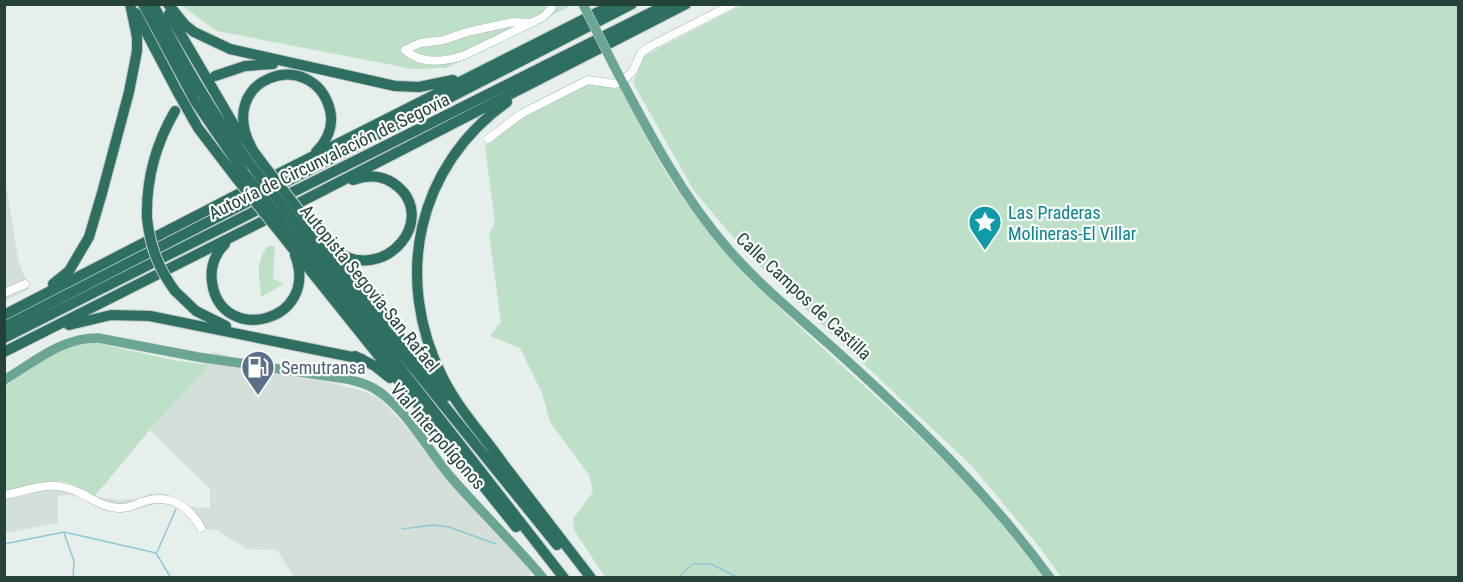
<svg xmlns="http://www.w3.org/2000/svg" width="1463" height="582" font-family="'Roboto Condensed',sans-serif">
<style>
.built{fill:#d4dfda}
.green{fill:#bfe0c8}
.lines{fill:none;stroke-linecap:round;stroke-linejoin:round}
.stream{stroke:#8ec9d4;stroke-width:1.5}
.minor-casing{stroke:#a8b8b2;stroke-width:9}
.major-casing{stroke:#c2cac8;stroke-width:10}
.highway-casing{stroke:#c2cac8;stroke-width:12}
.minor{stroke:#fff;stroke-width:8}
.major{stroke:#6aa596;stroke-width:9}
.highway{stroke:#2f6f62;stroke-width:10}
.major-bridge-casing{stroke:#c2cac8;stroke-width:10;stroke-linecap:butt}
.highway-bridge-casing{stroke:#c2cac8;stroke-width:12;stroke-linecap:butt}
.major-bridge{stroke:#6aa596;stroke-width:9}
.highway-bridge{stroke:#2f6f62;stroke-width:10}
.labels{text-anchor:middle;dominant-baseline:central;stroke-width:4.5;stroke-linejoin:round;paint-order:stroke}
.street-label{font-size:18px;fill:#24423a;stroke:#f7fbf9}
.culture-label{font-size:18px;fill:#0d838f;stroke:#f7fbf9;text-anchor:start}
.service-label{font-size:18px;fill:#4e5e75;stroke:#f7fbf9;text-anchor:start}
</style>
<rect width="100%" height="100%" fill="#e6efeb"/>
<path class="built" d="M4 171 18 260 29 289 5 301Z
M214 352 362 391 379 398 538 567 526 578 294 577 277 550 247 549 216 530 195 527 190 517 177 507 166 503 156 504 122 513 106 511 92 505 75 494 58 496V523L5 533V493L36 482 53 480 74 485 87 490 95 497 119 500 137 499 149 494H166L191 507 210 508V489L150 430Z"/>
<path class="green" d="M181 5H572L446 68 413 69 217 31Z
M742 5H1458V577H1061L1041 549 972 466 748 255 694 191 633 83 642 57Z
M590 84 620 87C643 132 665 177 697 217 767 307 859 377 940 457 978 494 1011 536 1044 577H605L574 530 573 519 593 492 589 475 550 422 542 393 520 348 490 336 501 322 489 234 495 223 485 146 512 121 574 89Z
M268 246H275L273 279 284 284 261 297C260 276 254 264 268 246Z
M92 342 173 360 210 365 153 426 94 497C64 471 38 483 5 493V386C32 369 59 346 92 342Z"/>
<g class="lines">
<path class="stream" d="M402 529 433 525 449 527 496 544
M64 533 74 561 73 578
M4 544 64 532 156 553 171 578
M157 552 176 509
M678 578 693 564H711L739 578"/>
<defs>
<path id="minor" d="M531 23 513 22 467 32 444 40 420 43 405 50C422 65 444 62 465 55L543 17 551 9 552 4
M488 139 521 114 588 80 615 84 626 78 633 71 641 53 649 47 733 4
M4 293 25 284
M4 495C33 490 51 478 80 493 93 499 103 507 118 508 128 509 136 504 145 501 170 494 189 506 201 528"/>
<path id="major" d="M614 66C648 131 681 195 729 250 763 289 804 321 842 356 917 424 990 495 1050 578
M4 380C35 362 60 338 98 338L198 357 347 379C359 382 371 385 381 393 409 414 427 448 449 475 479 510 513 542 543 578"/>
<path id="highway" d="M143 4 195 101 244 173
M153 4C183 62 214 118 254 169
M168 4 185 25 194 32 230 49 395 86 419 87 453 80
M136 13 177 91 198 128 237 179
M169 14 234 125 263 164
M215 76 245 66 273 64
M254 152C210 78 313 44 330 110 334 126 327 141 316 152
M266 180 614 4
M281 198 668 4
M289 208 686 4
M147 218C146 179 155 145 175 111
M308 222 447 396
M300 228 557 545
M292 234 394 360 564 578
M285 239 516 527
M225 244C215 254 210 267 212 282 220 346 321 323 295 255
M334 250C385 287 442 216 393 183 381 175 367 175 353 180
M53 284 69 271 89 237 102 193 129 92 137 51V37L130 4
M175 291 196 311 226 326
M4 315 252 187
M69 325 111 315 150 316 362 359
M4 327 632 4
M4 338 267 205
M4 352 275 215
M355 356 375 366 390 378
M498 457 591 578
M502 462C482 434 457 407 442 376 393 278 417 166 507 102"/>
</defs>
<use href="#minor" class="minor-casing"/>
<use href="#major" class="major-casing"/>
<use href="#highway" class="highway-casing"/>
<use href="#minor" class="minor"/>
<use href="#major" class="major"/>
<use href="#highway" class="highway"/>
<defs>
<path id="major-bridge" d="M583 4 614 66"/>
<path id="highway-bridge" d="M263 164 308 222
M254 169 300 228
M244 173 292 234
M237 179 285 239
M147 218C150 246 158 268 175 291"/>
</defs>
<use href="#major-bridge" class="major-bridge-casing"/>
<use href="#highway-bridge" class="highway-bridge-casing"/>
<use href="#major-bridge" class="major-bridge"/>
<use href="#highway-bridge" class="highway-bridge"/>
</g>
<defs>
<symbol id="sight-pin" viewBox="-11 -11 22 30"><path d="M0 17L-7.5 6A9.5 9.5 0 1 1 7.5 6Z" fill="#0f9aa8" stroke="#f7fbf9"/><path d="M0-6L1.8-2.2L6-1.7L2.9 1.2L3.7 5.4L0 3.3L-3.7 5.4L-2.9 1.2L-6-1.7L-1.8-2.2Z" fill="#fff"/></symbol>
<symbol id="fuel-pin" viewBox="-11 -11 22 30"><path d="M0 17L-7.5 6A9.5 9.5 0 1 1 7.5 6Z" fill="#5c6f8a" stroke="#f7fbf9"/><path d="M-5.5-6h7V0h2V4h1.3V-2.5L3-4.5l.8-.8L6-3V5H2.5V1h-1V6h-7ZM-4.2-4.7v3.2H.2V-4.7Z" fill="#fff"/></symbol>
</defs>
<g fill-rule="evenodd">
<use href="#sight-pin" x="966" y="203" width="38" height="52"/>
<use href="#fuel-pin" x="239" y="348" width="38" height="52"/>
</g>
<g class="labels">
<g class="street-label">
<text transform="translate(329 156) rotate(-26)">Autovía de Circunvalación de Segovia</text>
<text transform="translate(370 288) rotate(51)">Autopista Segovia-San Rafael</text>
<text transform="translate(804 296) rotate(43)">Calle Campos de Castilla</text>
<text transform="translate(438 436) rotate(49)">Vial Interpolígonos</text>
</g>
<g class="culture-label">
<text x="1008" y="212">Las Praderas<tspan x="1008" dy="21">Molineras-El Villar</tspan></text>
</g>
<g class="service-label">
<text x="281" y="367">Semutransa</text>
</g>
</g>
<rect width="1463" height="582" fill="none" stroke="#24423a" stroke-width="12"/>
</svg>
